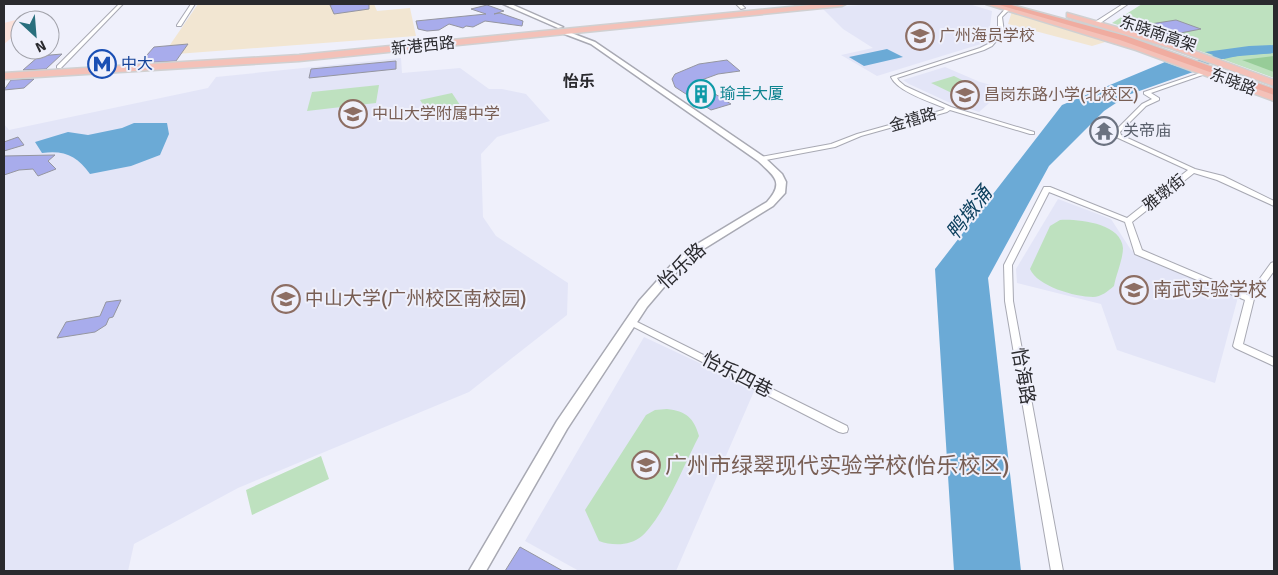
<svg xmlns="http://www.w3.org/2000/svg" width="1278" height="575" font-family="Signika,'Noto Sans SC',sans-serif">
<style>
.commercial{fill:#f2e6d2}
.built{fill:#e3e5f7}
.medical{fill:#fbe1da}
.green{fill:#bee1bf}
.forest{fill:#97cc98}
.water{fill:#6baad6}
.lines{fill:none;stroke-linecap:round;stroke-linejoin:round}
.river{fill:#6baad6;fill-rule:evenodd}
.building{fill:#a8acec;stroke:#9596a0}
.minor-casing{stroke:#a8a9b3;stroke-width:2}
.tertiary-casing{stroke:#a8a9b3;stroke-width:3}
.primary-casing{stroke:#d0d0d1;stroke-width:3}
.trunk-casing{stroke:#d0d0d1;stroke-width:3}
.minor{fill:#fff;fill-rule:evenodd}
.tertiary{fill:#fff;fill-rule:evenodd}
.primary{fill:#f4c1b8;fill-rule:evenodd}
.trunk{fill:#f0aca0;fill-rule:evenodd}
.labels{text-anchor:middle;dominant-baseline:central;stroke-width:4;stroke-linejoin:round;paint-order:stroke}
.far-street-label{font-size:16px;fill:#2a2a2e;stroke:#eff0fb}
.far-education-label{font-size:16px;fill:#785e54;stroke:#eff0fb;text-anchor:start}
.far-transit-label{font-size:16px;fill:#164399;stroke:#eff0fb;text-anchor:start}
.far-neighbourhood-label{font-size:16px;font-weight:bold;fill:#2a2a2e;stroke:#eff0fb}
.far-culture-label{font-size:16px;fill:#0d838f;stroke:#eff0fb;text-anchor:start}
.far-worship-label{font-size:16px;fill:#5b616d;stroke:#eff0fb;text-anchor:start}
.street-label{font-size:19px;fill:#2a2a2e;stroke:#eff0fb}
.education-label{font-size:19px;fill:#785e54;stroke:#eff0fb;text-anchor:start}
.water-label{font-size:20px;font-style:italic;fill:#0d405e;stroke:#eff0fb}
.near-education-label{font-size:22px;fill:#785e54;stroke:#eff0fb;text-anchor:start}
</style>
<rect width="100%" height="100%" fill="#eff0fb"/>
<path class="commercial" d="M198 4H374L377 11 410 8 416 36 163 55Z
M1012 11 1112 40 1092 46 1008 24Z"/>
<path class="built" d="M874 4H969L992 11 990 27 981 44 877 76 841 55 873 48 843 29 822 8Z
M401 58 402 73 460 68 489 89H502L526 94 550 121 497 137 481 154 483 217 496 236 568 283 567 315 469 392 238 488 134 544 128 571H4V124L9 130 208 88 216 77Z
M945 67 980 82 1005 89 979 112 948 102 909 84 903 80Z
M1058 199 1111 219 1131 250 1238 297 1215 383 1117 350 1101 304 1017 283 1016 269Z
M644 337 755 389 676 571H579L525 541Z"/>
<path class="medical" d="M27 17 30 20H20V31L4 44V23Z"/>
<path class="green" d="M1142 4H1274V78L1200 51 1112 23Z
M954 76 978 88 956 95 931 83Z
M379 85 376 103 307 111 312 92Z
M452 93 460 105 428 112 420 100Z
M1060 220C1078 219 1121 223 1123 248 1123 259 1116 275 1114 286 1108 291 1101 297 1093 297 1075 297 1037 286 1030 269L1050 226Z
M667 409C686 411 694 418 699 436 685 463 664 516 642 536 630 546 613 546 599 541L585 510 646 415 655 410Z
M321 456 329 479 252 515 246 490Z"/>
<path class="forest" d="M1274 56V72L1242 60Z"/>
<path class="water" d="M1274 45V53L1242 55 1224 59 1205 52 1249 46Z
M887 49 903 57 864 66 849 57Z
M1165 62 1193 72 1128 95 1104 111 1049 166 988 278 1021 571H954L935 269 1062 105Z
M134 123H167L169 134 160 155 131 166 90 174C77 156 65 150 42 153L35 142 68 132 88 135 122 128Z"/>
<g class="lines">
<path class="river" d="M1274 47V53L1228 57 1178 75 1172 71 1174 68 1226 51Z"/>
</g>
<path class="building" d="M336 4H369V9L334 14 330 5Z
M487 5 504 11 494 14 500 13 523 21 522 26 485 21 473 27 466 26 463 28 449 24 439 30 427 31 418 29 416 21 486 14 471 9Z
M1176 20 1201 29 1170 35 1144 25Z
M188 44 176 61 140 63 154 47Z
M62 54 46 69 23 70 39 56Z
M727 60 740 71 718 74 696 82 731 104 711 110 675 87 672 79 675 74 699 64Z
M396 61V69L309 78 311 69Z
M34 79 24 88 4 90 11 80Z
M18 137 24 145 4 151V142Z
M55 155 48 161 56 169 38 176 33 169 19 170 4 175V156Z
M121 300 113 317 109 318 106 325 95 332 57 338 66 322 100 316 106 302Z
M520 547 563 571H505Z"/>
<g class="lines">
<defs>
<path id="minor" d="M119 4H123L61 68H57V66Z
M191 4H195L181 26H177V25Z
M736 4H741L745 8 741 9Z
M1123 4H1128L1099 24H1095V22Z
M1006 8 1010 9 1002 17 1004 32 992 46 984 50 897 78 899 81 905 86 951 107 1034 132V134H1030L950 110 947 112 861 136 835 147 761 161 758 159 761 157 831 144 857 134 943 110 945 108C930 102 897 91 891 77L980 48 988 44 998 32V17Z
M1206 71 1211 72 1151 93 1159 98V100L1146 106 1120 132 1121 135 1195 169 1223 176 1274 201V206L1217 180 1194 173 1132 222 1142 250 1248 295 1271 263 1274 262V271L1254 299 1243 344 1274 358V366L1235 348 1233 346 1245 300 1135 254 1125 222 1049 192 1012 265 1013 301 1063 571H1051L1005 301 1004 265 1044 187H1050L1127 218 1188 170 1116 137 1114 132 1142 104 1152 99 1144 94V92Z
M631 319 847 426 848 429 847 432 843 433 839 432 628 324 626 322Z"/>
<path id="tertiary" d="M503 4H511L563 27 558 28Z
M562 31H566L595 42 764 157 782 174 786 182 785 193 773 206 702 250 681 267 647 307 567 429 486 571H469L557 421 639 301 673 263 694 246 767 202C785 182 774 176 758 161L591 44 562 33Z"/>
<path id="primary" d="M820 4H846L842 6 299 61 4 79V73L299 55Z
M986 4H998L1142 46 1274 95V101L1136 50Z
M1067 13 1176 44 1274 80V86L1170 48 1067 17Z"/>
<path id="trunk" d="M996 4H1008L1126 36 1274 89V95L1120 40Z"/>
</defs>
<use href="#minor" class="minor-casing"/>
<use href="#tertiary" class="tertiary-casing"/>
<use href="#primary" class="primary-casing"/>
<use href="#trunk" class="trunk-casing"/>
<use href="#minor" class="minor"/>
<use href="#tertiary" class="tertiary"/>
<use href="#primary" class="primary"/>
<use href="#trunk" class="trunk"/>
</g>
<defs>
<symbol id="school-ring" viewBox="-11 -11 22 22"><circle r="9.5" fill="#eff0fb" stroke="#8d6e63" stroke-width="1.5"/><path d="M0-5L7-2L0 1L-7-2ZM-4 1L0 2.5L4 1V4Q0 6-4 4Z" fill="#8d6e63"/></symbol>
<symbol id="metro-ring" viewBox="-11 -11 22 22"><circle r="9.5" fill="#eff0fb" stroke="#1a4fb4" stroke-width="1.5"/><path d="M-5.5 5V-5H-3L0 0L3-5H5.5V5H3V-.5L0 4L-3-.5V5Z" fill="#1a4fb4"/></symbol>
<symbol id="building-ring" viewBox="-11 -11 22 22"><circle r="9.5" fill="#eff0fb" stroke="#0f9aa8" stroke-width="1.5"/><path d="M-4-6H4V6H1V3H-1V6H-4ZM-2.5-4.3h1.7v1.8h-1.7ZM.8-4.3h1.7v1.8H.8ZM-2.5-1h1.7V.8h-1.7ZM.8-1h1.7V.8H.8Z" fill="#0f9aa8"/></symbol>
<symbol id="temple-ring" viewBox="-11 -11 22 22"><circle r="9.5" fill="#eff0fb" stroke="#6b7280" stroke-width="1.5"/><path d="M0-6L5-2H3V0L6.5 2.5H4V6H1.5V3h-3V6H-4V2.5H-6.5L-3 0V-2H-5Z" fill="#6b7280"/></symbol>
<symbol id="university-ring" viewBox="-11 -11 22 22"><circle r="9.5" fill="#eff0fb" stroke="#8d6e63" stroke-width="1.5"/><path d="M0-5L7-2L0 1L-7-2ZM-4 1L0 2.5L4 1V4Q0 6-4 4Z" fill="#8d6e63"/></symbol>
</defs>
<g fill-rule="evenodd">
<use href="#school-ring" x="904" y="20" width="32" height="32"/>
<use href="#metro-ring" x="86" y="48" width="32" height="32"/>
<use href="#building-ring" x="685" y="78" width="32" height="32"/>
<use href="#school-ring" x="949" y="79" width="32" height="32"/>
<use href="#school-ring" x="337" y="98" width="32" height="32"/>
<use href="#temple-ring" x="1088" y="115" width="32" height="32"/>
<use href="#school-ring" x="1118" y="274" width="32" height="32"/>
<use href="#university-ring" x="270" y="283" width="32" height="32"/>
<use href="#school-ring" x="630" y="449" width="32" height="32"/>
</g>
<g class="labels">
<g class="far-street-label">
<text transform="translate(1158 34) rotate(19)">东晓南高架</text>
<text transform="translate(423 46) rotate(-6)">新港西路</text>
<text transform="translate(1233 82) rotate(21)">东晓路</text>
<text transform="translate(913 120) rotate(-16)">金禧路</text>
<text transform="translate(1164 193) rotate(-38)">雅墩街</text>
</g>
<g class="far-education-label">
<text x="939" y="36">广州海员学校</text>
<text x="984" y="95">昌岗东路小学(北校区)</text>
<text x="372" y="114">中山大学附属中学</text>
</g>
<g class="far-transit-label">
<text x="121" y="64">中大</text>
</g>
<g class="far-neighbourhood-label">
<text x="579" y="82">怡乐</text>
</g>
<g class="far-culture-label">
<text x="720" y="94">瑜丰大厦</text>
</g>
<g class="far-worship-label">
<text x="1123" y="131">关帝庙</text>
</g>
<g class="street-label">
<text transform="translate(682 266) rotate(-43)">怡乐路</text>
<text transform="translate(737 375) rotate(27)">怡乐四巷</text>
<text transform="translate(1023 376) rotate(80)">怡海路</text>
</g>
<g class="education-label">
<text x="1153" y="290">南武实验学校</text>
<text x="305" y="299">中山大学(广州校区南校园)</text>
</g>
<g class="water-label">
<text transform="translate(969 213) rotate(-52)">鸭墩涌</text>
</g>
<g class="near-education-label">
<text x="665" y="465">广州市绿翠现代实验学校(怡乐校区)</text>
</g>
</g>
<rect width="1278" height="575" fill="none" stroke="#2a2a2e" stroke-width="10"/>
<g transform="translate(35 35) rotate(154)"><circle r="24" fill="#eff0fb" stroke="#a0a1a9"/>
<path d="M0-4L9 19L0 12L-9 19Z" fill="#296f7d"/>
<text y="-8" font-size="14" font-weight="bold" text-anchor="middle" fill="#2a2a2e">N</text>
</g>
</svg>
